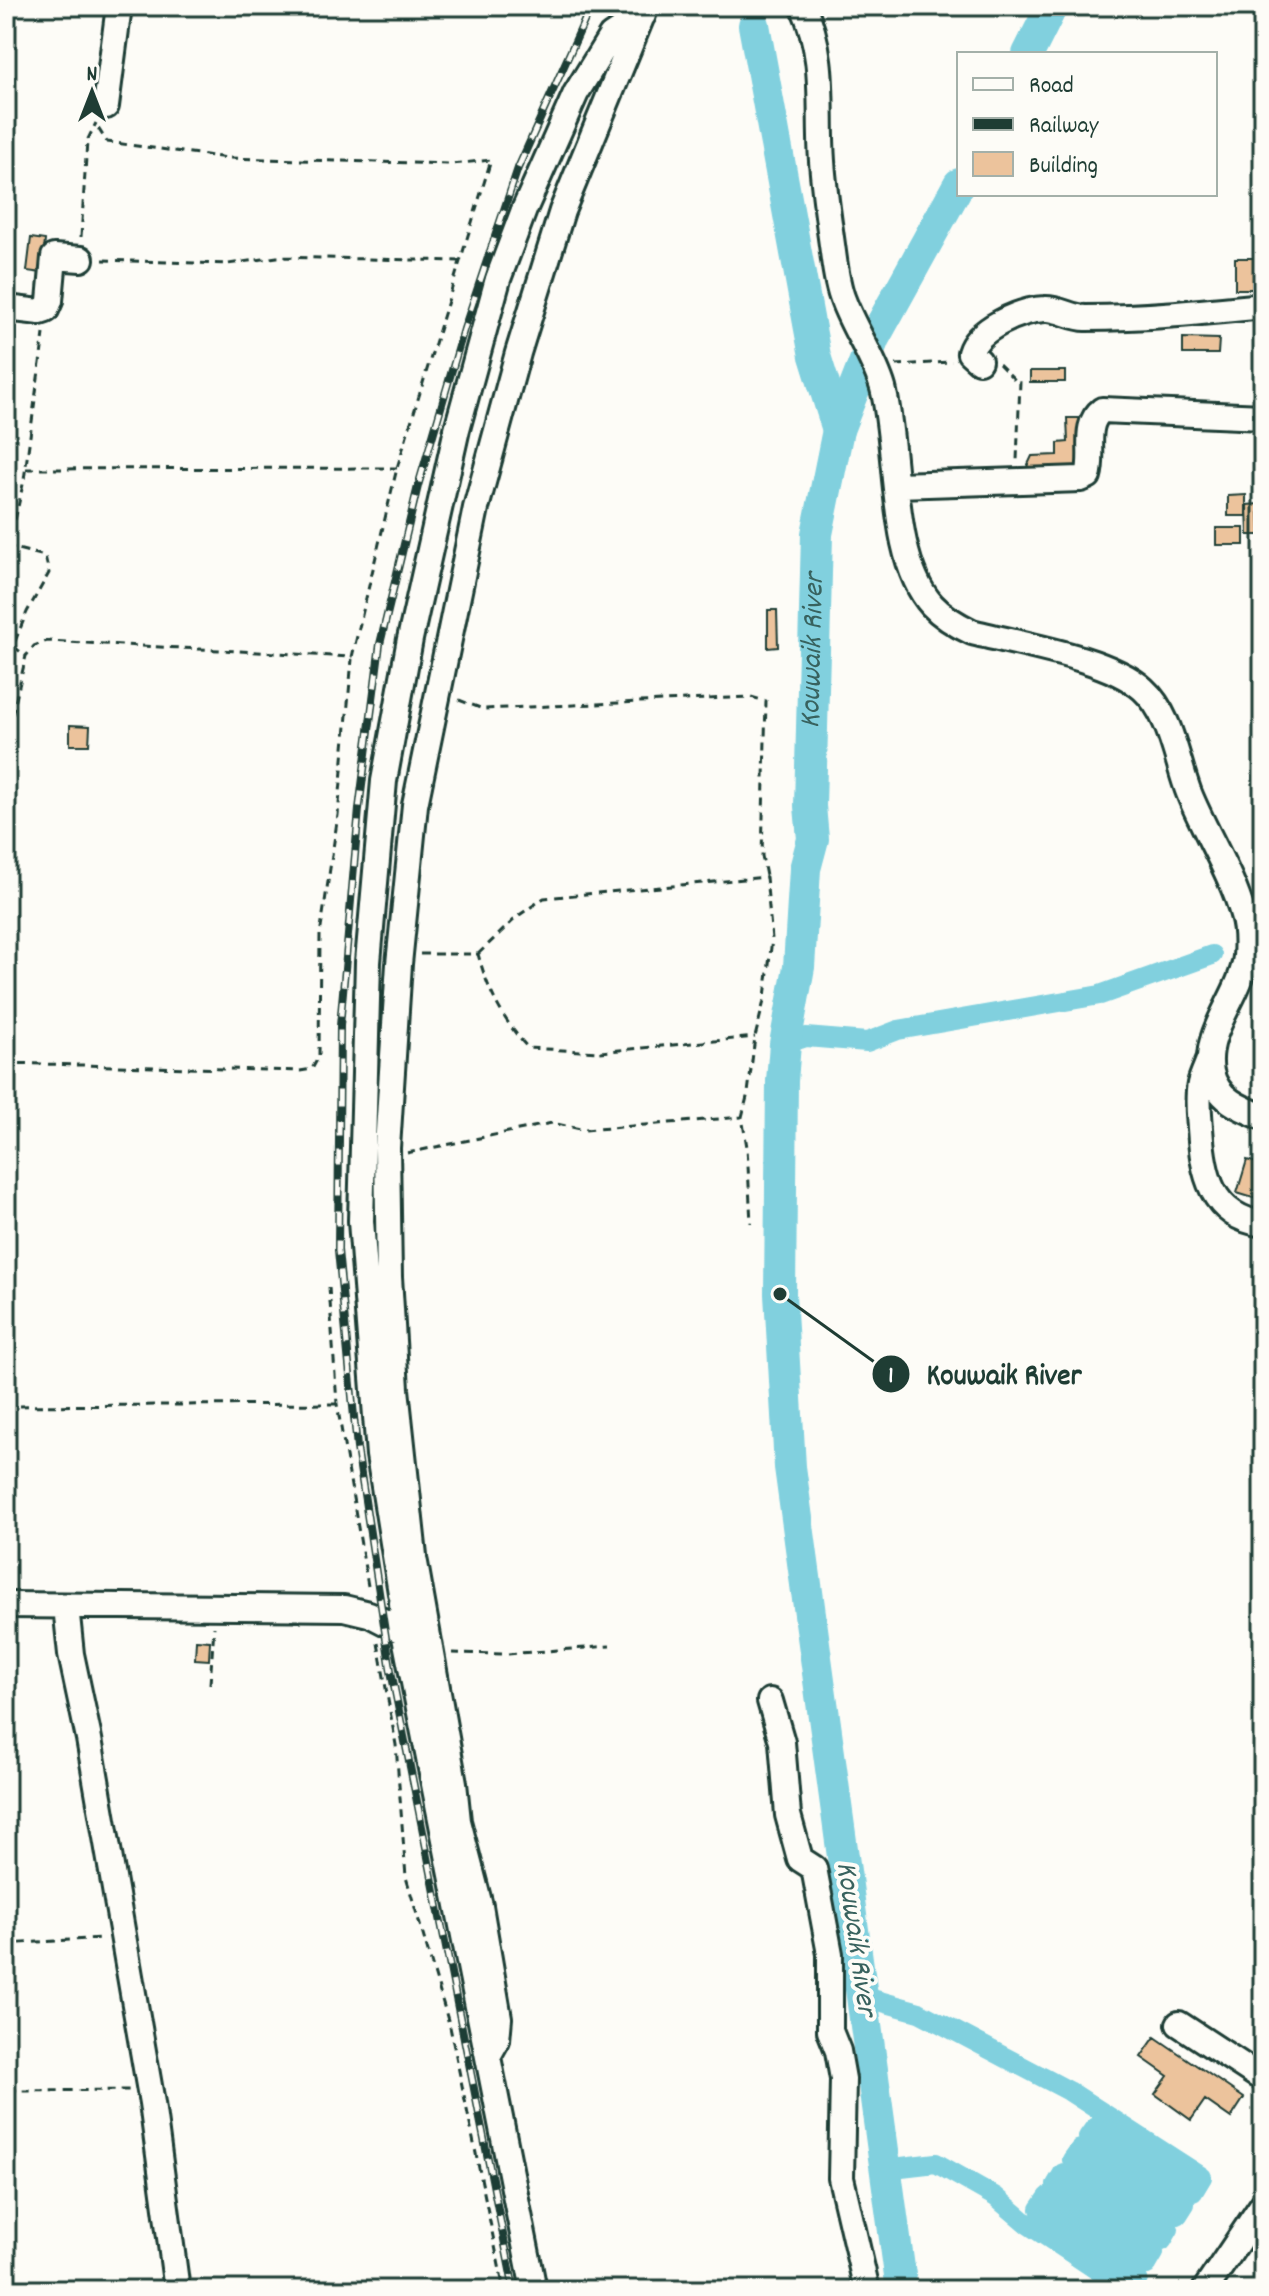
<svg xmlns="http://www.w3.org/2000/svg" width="1269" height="2296" font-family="Dekko,sans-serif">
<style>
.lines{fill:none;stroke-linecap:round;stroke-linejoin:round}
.canal{stroke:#81d0de;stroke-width:20}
.river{stroke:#81d0de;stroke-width:32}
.building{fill:#ecc39c;stroke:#1f3d34;stroke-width:2}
.minor-casing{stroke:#1f3d34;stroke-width:30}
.path{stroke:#1f3d34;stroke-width:3;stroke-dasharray:8 6;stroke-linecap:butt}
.minor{stroke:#fdfcf7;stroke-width:24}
.rail-casing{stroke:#1f3d34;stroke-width:8}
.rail{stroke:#fdfcf7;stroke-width:5;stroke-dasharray:15;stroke-linecap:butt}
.labels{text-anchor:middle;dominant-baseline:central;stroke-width:8;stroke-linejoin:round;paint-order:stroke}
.water-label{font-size:30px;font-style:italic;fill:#38625e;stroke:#fdfcf7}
.leader{fill:none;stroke:#1f3d34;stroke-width:3}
.callout-dot{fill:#1f3d34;stroke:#fdfcf7;stroke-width:3}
.mark-label{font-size:24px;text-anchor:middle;font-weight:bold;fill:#fff}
.callout-label{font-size:30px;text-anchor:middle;font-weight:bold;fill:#1f3d34;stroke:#fdfcf7;stroke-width:8;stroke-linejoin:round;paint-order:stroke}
</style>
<rect width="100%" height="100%" fill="#fdfcf7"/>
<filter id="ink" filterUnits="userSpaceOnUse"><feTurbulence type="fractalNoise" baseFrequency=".0125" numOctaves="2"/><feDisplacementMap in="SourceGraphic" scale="16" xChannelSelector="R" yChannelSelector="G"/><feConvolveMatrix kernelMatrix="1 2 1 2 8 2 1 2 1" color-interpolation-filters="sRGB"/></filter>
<g filter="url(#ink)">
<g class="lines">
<path class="canal" d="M785 1044 806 1037 867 1042 898 1030 1100 995 1212 955
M861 1996 919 2012 1069 2091 1202 2177 1193 2192 1095 2127 1088 2137 1185 2204 1178 2215 1080 2149 1072 2160 1169 2229 1162 2241 1063 2173 1056 2185 1154 2253 1147 2265 1049 2196 1040 2209 1138 2279 1131 2290
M884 2169 936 2163 996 2197 1029 2225 1127 2290"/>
<g class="river">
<path d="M754 25 815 356 838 430"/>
<path d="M1028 54 1052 6"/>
<path id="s1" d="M902 2290 790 1467 780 1294 782 1081 785 1044 799 967 805 869 813 839 810 806 817 534 838 430 874 338 959 184"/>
</g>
</g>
<path class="building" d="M31 238 45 240 42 273 27 271Z
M1235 258H1257V289H1235Z
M1183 338 1219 339 1218 354H1183Z
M1030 371H1065V382H1030Z
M1067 418H1084L1086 473 1023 475 1032 456 1058 455V443L1068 442Z
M1246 495V516H1228V496Z
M1259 504 1260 535H1248L1247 505Z
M1216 528H1244V545H1216Z
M768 610H777L778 647 768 648Z
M70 725 90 726 89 745H70Z
M1247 1160 1263 1165V1201L1237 1193Z
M196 1640 210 1641 209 1660 195 1659Z
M1155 2037 1244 2098 1231 2118 1205 2100 1191 2120 1155 2094 1168 2076 1141 2057Z"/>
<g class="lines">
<defs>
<path id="minor" d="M803 6C827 59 818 106 822 161 824 191 829 222 833 252 835 267 837 285 843 300 854 330 874 357 883 388 899 450 889 558 932 605 943 617 957 625 972 632 1018 644 1109 658 1143 689 1171 714 1176 759 1189 793 1205 833 1232 874 1243 915 1247 928 1247 943 1246 957 1241 996 1203 1031 1211 1072 1217 1099 1240 1108 1263 1117
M106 106 119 6
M6 308 40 312 46 310 50 301 54 257 81 259
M979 361 970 353C977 329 1020 310 1045 309 1058 308 1072 318 1086 318 1145 318 1204 312 1263 306
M897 485 1081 479 1088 476C1095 454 1082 425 1102 410L1263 417
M1209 1060C1206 1068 1202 1076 1200 1084 1197 1098 1199 1114 1200 1128 1203 1173 1210 1216 1263 1224
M415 1563 454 1783 458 1821 449 1844
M401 1593 379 1455 361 1221 368 962 384 781 410 639 457 429 498 279 524 210 576 93 611 36 643 15
M6 1605 344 1608 369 1614 404 1632 402 1603 414 1556 396 1389 389 1277 387 1148 399 964 415 805 476 508 518 353 562 211 646 6
M66 1606 71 1654 89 1739 152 2103 177 2290
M404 1632 534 2290
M770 1701 782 1742 788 1815 800 1859 814 1868 830 1954V2031L838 2051 843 2079 841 2178 867 2290
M458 1821 480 1906 499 2018 497 2040 488 2056
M1179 2024 1263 2079
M1205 2290 1263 2204"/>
</defs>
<use href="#minor" class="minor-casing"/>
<path class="path" d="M81 237 87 141 96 123
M103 260 228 264 277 257 462 261
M999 364 1015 380 1020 381 1017 461
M896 365 952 362
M26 469 397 468
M6 546 45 556 49 573 27 612 13 646 26 656
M9 547 24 480 44 334
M459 700 483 709 751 697 766 701 762 856 766 876
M6 742 26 656 34 646 47 641 352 657 397 468 491 160 452 164 228 158 107 142 96 125
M420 954H478C488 991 502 1019 528 1048L600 1052 755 1037
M478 954 518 916 544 898 766 877 772 939 765 997 755 1037 748 1093 742 1117 747 1147 751 1223
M6 1063 300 1071 312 1069 319 1056 320 935 338 815 352 659
M407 1153 552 1123 585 1130 742 1117
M329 1287 337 1404 369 1592
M6 1406 337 1404
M378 1643 396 1745 406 1877 450 2027 504 2290
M452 1653 507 1654 610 1646
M210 1684 214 1627
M6 1944 102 1938
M6 2058 10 2082 14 2090 21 2091 130 2090"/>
<use href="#minor" class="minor"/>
<defs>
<path id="rail" d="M514 2290 391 1671 357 1448 338 1250 340 1026 359 809 380 644 418 486 464 329 518 168 591 6"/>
</defs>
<use href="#rail" class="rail-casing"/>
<use href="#rail" class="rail"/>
</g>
</g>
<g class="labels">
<g class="water-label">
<text stroke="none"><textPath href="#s1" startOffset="1650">Kouwaik River</textPath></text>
<text transform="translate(854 1939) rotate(82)">Kouwaik River</text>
</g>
</g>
<path class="leader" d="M780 1294L891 1374"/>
<g class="callout-dot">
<circle cx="780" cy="1294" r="8"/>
<circle cx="891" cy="1374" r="20"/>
</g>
<g class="mark-label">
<text x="891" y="1382">1</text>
</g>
<g class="callout-label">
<text x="1004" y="1384">Kouwaik River</text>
</g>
<rect width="1269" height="2296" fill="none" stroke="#fdfcf7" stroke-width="32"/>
<rect x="16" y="16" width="1237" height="2264" fill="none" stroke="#1f3d34" stroke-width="3" filter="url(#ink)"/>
<rect x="957" y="52" width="260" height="144" fill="#fdfcf7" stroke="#a4b0a9" stroke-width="2"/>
<rect x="973" y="78" width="40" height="12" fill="#fdfcf7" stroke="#a4b0a9" stroke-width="2"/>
<text x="1029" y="92" font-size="24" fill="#1f3d34">Road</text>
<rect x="973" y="118" width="40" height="12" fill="#1f3d34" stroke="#a4b0a9" stroke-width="2"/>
<text x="1029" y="132" font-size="24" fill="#1f3d34">Railway</text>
<rect x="973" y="152" width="40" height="24" fill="#ecc39c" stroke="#a4b0a9" stroke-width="2"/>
<text x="1029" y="172" font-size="24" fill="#1f3d34">Building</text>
<g transform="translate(92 92)" stroke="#fdfcf7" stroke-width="6" paint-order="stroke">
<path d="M0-6L14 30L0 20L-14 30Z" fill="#1f3d34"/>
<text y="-12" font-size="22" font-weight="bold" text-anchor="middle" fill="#1f3d34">N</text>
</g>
</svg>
